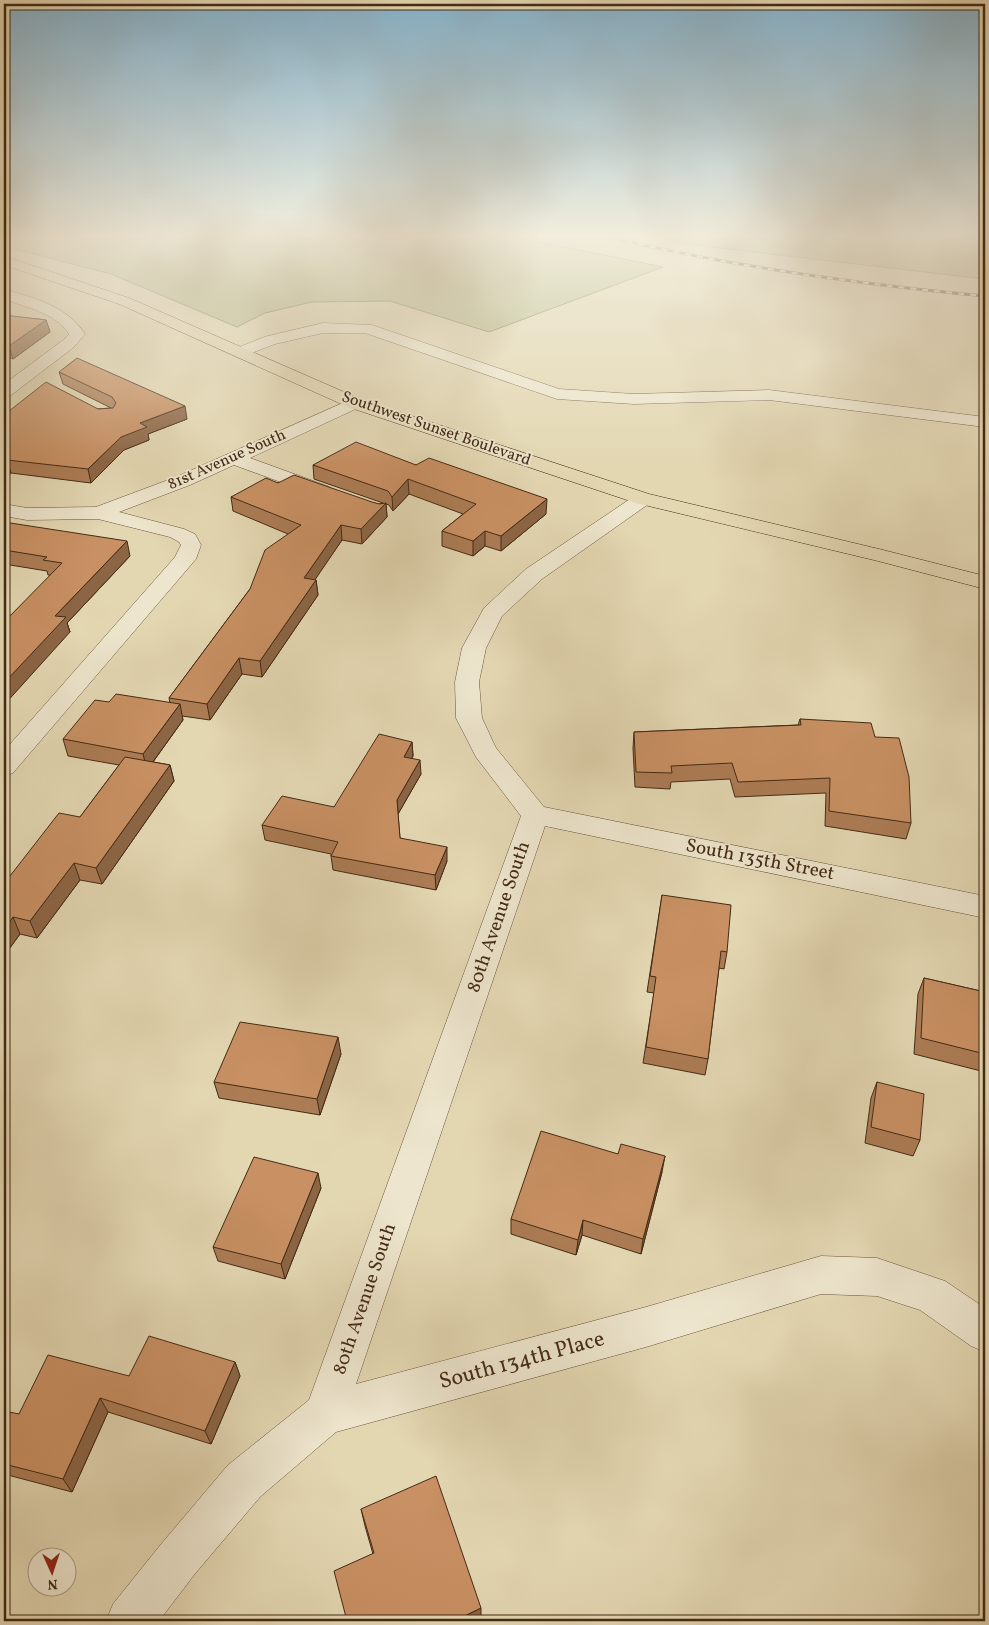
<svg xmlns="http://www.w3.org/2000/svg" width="989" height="1625" font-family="Vollkorn,serif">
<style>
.green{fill:#b6bd8a;stroke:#7c7450}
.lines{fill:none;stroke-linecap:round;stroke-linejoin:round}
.minor-casing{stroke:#6b563c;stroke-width:1}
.major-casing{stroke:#432b15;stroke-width:1}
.minor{fill:#ede5cd;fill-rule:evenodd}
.major{fill:#e3d7b2;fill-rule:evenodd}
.rail-casing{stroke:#432b15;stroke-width:3}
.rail{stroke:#ede5cd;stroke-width:2;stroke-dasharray:6;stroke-linecap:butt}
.wall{fill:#ac7c55;stroke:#432b15}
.shaded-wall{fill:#8c6545;stroke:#432b15}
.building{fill:#c89063;stroke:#432b15}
.labels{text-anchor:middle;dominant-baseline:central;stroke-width:4;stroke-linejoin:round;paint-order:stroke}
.far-street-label{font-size:16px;fill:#432b15;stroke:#ede5cd}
.street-label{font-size:19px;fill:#432b15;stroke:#ede5cd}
.near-street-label{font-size:22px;fill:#432b15;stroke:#ede5cd}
</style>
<rect width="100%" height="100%" fill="#e3d7b2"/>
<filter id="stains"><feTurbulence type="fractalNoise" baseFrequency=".004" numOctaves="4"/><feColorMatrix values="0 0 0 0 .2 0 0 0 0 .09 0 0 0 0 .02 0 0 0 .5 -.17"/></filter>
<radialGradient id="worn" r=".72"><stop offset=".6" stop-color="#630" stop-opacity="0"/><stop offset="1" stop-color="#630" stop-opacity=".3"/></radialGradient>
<path class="green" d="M4 236H49L83 239 88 236H398L412 242 456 236H510L663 267 489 332 390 301 312 302 265 313 237 327 111 274 4 246Z
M656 236H985V279L685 244Z"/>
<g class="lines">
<defs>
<path id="minor" d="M4 290C34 297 68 307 85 334L74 347 10 396 4 397V384L62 341 69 334C56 313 25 307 4 299Z
M323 323 372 325 559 389 634 394 769 390 985 417V427L769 400 634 404 557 399 365 333H323L275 344 241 357 235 355 233 352 235 349 264 337Z
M354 398 360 399 363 403 360 407 250 458 330 487 333 491 330 495 323 497 316 495 234 465 190 485 119 512 184 529 195 534 201 545 196 559 13 773 4 776V751L175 557 181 545 179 542 170 537 98 519 27 520 4 516V504L27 508 96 507 176 477Z
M643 493 650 495 653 499 650 503 542 579 502 616 486 648 479 682 482 718 496 748 544 807 985 896V918L545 826 356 1384 646 1307 821 1256 877 1258 945 1281 985 1308V1352L971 1346 920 1310 877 1296 821 1294 646 1347 336 1432 260 1497 194 1575 159 1621H106L113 1604 162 1543 228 1465 309 1400 521 816 476 757 456 718 455 682 462 648 484 608 526 569 636 495Z"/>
<path id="major" d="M4 256 129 298 360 399 649 494 883 550 985 576V589L878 561 636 503 348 407 119 304 4 265Z"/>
</defs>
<use href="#minor" class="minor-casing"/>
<use href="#major" class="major-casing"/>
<use href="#minor" class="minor"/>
<use href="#major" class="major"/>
<defs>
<path id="rail" d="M603 236C729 266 856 284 985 296"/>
</defs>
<use href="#rail" class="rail-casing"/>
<use href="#rail" class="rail"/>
</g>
<path class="wall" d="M4 303 9 316 46 320 50 332 13 359 8 357 4 360Z
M59 372 187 419 148 434 149 440 124 450 91 483 11 473 4 479V415L111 408 63 384Z
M313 465H416L546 514 501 551 485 546 473 556 442 546V531L463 514 409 494 393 511 389 505 386 504 387 517 362 544 342 540 315 579 316 580 318 595 262 677 242 674 210 720 182 716 183 720 153 762 170 765 174 781 102 884 80 880 37 938 20 934 4 956 10 876 80 817 119 765 68 756 63 739 109 702 170 703 169 698 250 589 288 534 233 511 231 497 278 483 379 504 383 503 314 479Z
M4 522 130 556 67 623 70 632 50 575H48L47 571 4 564Z
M800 719 875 737 911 823 906 839 825 826 826 793 735 797 730 779 671 782 670 789 635 787 633 748 634 732 798 725Z
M412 742 413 756 412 758 421 774 398 814 400 838 447 861 436 890 333 870 331 856V854L265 840 262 825 334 807Z
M662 895 727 952 724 969 719 968 708 1059 705 1075 643 1063 654 993 647 992Z
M924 978 985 992V1072L914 1054 918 994Z
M341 1054 320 1115 219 1098 214 1082Z
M877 1082 920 1140 913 1156 865 1143 871 1098Z
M662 1172 641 1254 582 1235 576 1255 511 1234V1219Z
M321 1188 285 1279 218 1261 213 1247Z
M235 1362 240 1376 211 1444 108 1412 72 1492 4 1474V1422L19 1414 129 1376Z
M361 1509 481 1608 373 1554 365 1526Z"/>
<path class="shaded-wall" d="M6 303 9 316 4 319V305Z
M46 320 50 332 13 359 9 346Z
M5 344 8 357 4 360V345Z
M185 406 187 419 148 434 149 440 124 450 91 483 88 469 121 437 140 423Z
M7 460 11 473 4 479V462Z
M408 479 409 494 393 511 392 497Z
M547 499 546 514 501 551V536Z
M386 503 387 517 362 544 361 529Z
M341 525 342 540 306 593 304 578Z
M485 531V546L473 556V541Z
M127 541 130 556 67 623 70 632 4 705V683L55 616Z
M316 580 318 595 262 677 260 661Z
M239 658 242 674 210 720 207 704Z
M180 704 183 720 147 770 143 754Z
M412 742 413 756 405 771 404 757Z
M420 760 421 774 398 814 397 800Z
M170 765 174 781 102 884 96 868Z
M447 847V861L436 890 435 875Z
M74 863 80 880 37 938 30 921Z
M13 917 20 934 4 956V930Z
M338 1037 341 1054 320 1115 317 1099Z
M665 1156 662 1172 641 1254 643 1239Z
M318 1173 321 1188 285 1279 281 1264Z
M583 1220 582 1235 576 1255 578 1240Z
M235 1362 240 1376 211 1444 205 1431Z
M100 1398 108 1412 72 1492 63 1479Z
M481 1608V1621H454Z"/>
<path class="building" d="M4 315 46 320 9 346 5 344 4 345Z
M77 358 185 406 140 423 147 427 121 437 88 469 7 460 4 462V415L46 382 98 409 113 408 116 403 112 397 59 372Z
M356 442 416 465 429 458 547 499 501 536 485 531 473 541 442 531 476 504 408 479 392 497 388 491 313 465Z
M294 475 372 502 379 504 386 503 361 529 341 525 304 578 316 580 260 661 239 658 207 704 169 698 250 589 265 550 301 525 231 497 266 478 278 483Z
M4 522 127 541 55 616 66 617 4 683V622L62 563 43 560 47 557 4 550Z
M116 694 180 704 143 754 63 739 95 700 109 702Z
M800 719 871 723 875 737 899 738 909 777 911 823 829 811 830 778 738 782 732 763 671 766 672 773 636 772 634 732 801 725Z
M379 734 412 742 404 757 420 760 397 800 400 838 447 847 435 875 331 856 338 842 262 825 282 796 334 807Z
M125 757 170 765 96 868 74 863 30 921 13 917 4 930V875L10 876 59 813 80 817Z
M662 895 731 905 727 952 721 951 708 1059 646 1047 656 977 650 976Z
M924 978 985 992V1054L921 1038Z
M240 1022 338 1037 317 1099 214 1082Z
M877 1082 924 1094 920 1140 871 1127Z
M541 1131 618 1154 621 1144 665 1156 643 1239 583 1220 578 1240 511 1219Z
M254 1157 318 1173 281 1264 213 1247Z
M149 1336 235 1362 205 1431 100 1398 63 1479 4 1464V1422L9 1412 19 1414 48 1355 129 1376Z
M436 1476 481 1608 454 1621H347L334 1571 374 1553 361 1509Z"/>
<linearGradient id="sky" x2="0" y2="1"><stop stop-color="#87b6d1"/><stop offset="0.51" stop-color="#f2eddc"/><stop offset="1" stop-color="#f2eddc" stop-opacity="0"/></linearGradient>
<rect width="989" height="463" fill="url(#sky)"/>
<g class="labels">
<g class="far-street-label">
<text transform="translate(436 429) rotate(19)">Southwest Sunset Boulevard</text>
<text transform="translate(227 460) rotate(-24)">81st Avenue South</text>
</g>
<g class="street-label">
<text transform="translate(760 860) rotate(11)">South 135th Street</text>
<text transform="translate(499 917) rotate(-71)">80th Avenue South</text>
<text transform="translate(365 1299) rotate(-71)">80th Avenue South</text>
</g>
<g class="near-street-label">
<text transform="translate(522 1361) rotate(-15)">South 134th Place</text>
</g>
</g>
<rect width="989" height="1625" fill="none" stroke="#e3d7b2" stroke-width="20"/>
<rect x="5" y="5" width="979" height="1615" fill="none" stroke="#432b15" stroke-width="2.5"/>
<rect x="10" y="10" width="969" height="1605" fill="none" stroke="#432b15"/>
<g transform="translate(52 1572) rotate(177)"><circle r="24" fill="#ede5cd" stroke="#a99b83"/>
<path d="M0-4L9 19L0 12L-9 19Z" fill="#8f2418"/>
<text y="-8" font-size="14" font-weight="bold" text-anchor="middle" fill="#432b15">N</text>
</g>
<rect width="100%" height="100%" filter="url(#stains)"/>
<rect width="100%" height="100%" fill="url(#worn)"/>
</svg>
